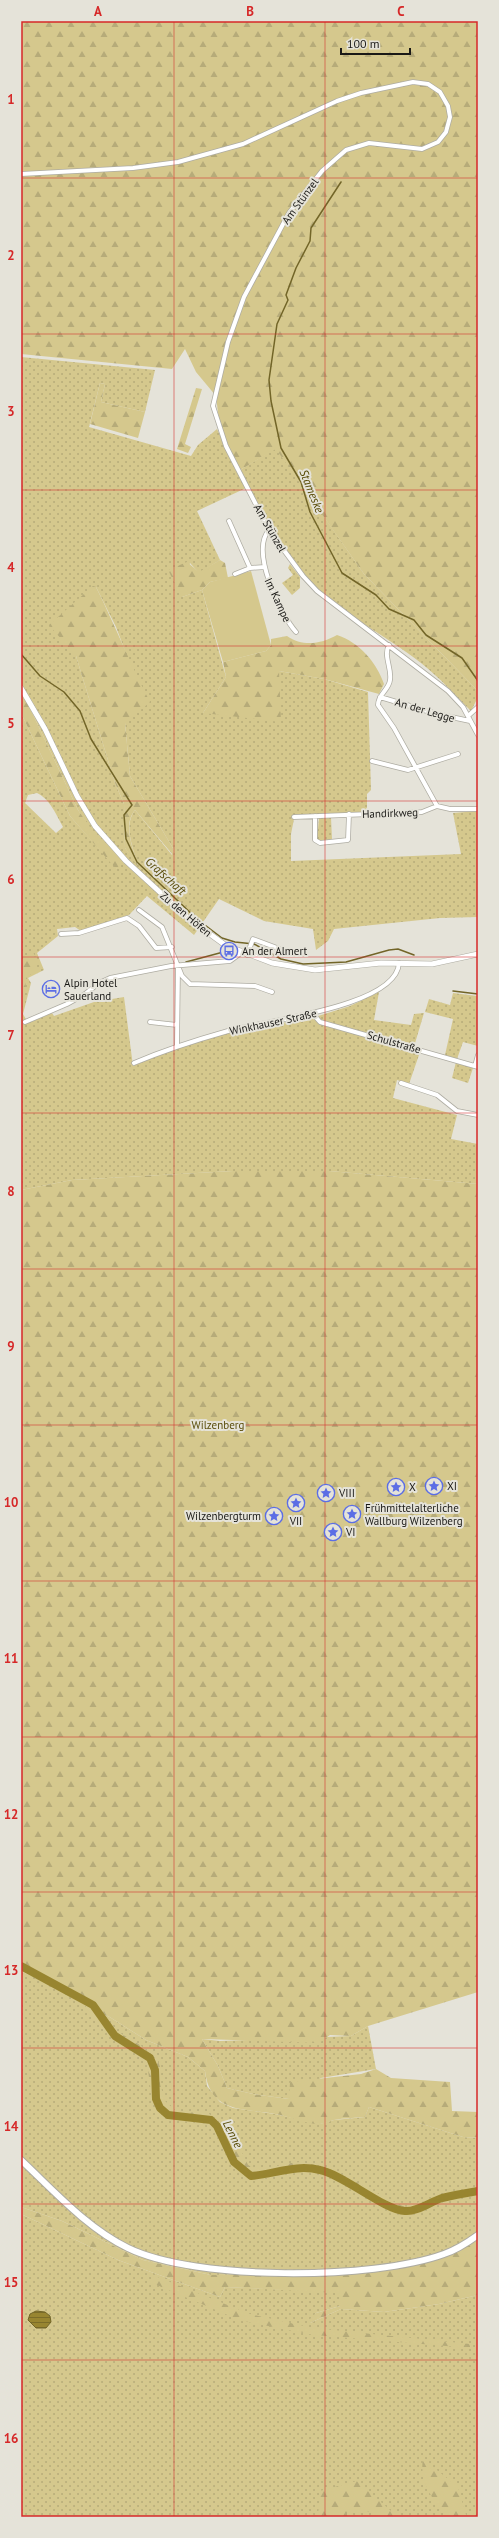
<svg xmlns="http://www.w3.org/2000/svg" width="499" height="2538" font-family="'PT Sans',sans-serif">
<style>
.grass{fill:url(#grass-dots);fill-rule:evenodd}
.forest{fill:url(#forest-firs)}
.pitch{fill:#d5c88d}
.water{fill:url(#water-rules);stroke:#726528}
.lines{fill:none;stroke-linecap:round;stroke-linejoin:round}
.stream{stroke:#726528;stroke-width:1.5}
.river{stroke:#988530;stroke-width:8}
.minor-casing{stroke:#aeaca2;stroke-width:5.5}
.tertiary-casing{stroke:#aeaca2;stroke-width:6}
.primary-casing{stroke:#aeaca2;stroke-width:8}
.minor{stroke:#fff;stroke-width:4}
.tertiary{stroke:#fff;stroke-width:5}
.primary{stroke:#fff;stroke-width:6}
.grid{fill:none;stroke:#d62828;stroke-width:1;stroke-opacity:0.55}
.labels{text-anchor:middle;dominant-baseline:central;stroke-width:4;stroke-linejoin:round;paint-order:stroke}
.street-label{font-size:11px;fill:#1a1916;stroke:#e5e3d9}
.poi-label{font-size:11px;fill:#1a1916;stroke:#e5e3d9;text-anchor:start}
.park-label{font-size:11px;fill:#5a4d0a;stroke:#e5e3d9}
.water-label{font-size:12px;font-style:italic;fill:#574a05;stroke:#e5e3d9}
.neatline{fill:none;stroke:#d62828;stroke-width:1.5}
.grid-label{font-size:13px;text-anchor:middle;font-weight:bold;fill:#d62828}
</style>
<defs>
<pattern id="grass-dots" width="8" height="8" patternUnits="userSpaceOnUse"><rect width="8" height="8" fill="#d5c88d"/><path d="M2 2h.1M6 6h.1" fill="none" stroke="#b6ab79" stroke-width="1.8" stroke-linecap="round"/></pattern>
<pattern id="forest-firs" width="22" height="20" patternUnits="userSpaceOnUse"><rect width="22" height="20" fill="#d5c88d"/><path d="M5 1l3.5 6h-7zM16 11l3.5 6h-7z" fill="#b6ab79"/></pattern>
<pattern id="water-rules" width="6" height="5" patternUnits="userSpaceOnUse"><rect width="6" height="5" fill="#988530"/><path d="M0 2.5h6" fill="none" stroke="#7b6c28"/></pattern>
</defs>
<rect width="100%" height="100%" fill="#e5e3d9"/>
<path class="grass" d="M21 357 155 370 145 412 101 402 105 384 100 383 89 427 191 456 198 445 217 429 246 488 197 511 220 560 199 573 190 563 182 597 202 590 226 677 203 713 279 671 324 679 368 692 371 790 367 794V815L331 817 332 840 320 841 317 839 319 818 294 819 291 834V861L461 854 453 813 478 811V917L440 918 334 929 328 941 316 950 313 929 264 921 219 899 194 935 147 896 129 915 81 931 75 927 57 929 58 936 37 953 44 970 28 978 31 983 23 1014 28 1023 52 1013 54 1016 94 1002 124 997 133 1066 178 1047 237 1031 315 1017 350 1006 379 992 374 1020 411 1025 414 1014 424 1013 413 1050 420 1052 409 1084 397 1080 393 1098 457 1115 451 1139 478 1144V1184L329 1171H233L72 1180 21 1190V713L70 816 117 869 78 810 27 702 21 695ZM96 587 116 627 130 664 125 723 130 776 174 850 172 855 135 810C123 826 133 848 138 865L125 848 124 804 115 783 76 656ZM37 793C50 799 57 816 63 827L56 833 25 803 28 795Z
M276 448 364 574 478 691V697L471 711C455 695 439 677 421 663 385 635 344 615 310 583 279 553 259 508 240 470Z
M290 564 300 577V588L292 595 282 583 293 575 288 568Z
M453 993 477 996 478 1046 463 1042 457 1059 445 1055 453 1019 425 1012 429 999 450 1005Z
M456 1062 473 1068 468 1083 452 1078Z
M21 1971 81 2000 91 2012 108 2016 146 2040 188 2057 205 2071 207 2086 220 2102 233 2108 275 2114 320 2124 334 2120 365 2117 369 2107 463 2137 478 2138V2239L444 2257 402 2268 309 2274 211 2275 143 2260 62 2221 21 2207Z
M368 2026 376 2069 321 2078 289 2099 253 2094 227 2088 218 2066 202 2039 220 2041 351 2036Z
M21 2214 118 2260 220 2297 225 2287 340 2292V2306L316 2313 310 2323 341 2309 384 2312 439 2304 478 2295V2517H21Z"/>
<path class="forest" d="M21 21H478V691L364 574 276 449 240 470 227 444 219 421 216 396 196 372 185 349 172 369 21 354Z
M100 383 105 384 101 402 145 412 138 438 90 424Z
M196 388 202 389 185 444 191 447 188 453 177 449Z
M220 560 225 563 228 578 210 582 202 590 182 597 168 570 187 562 199 572Z
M93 586 96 587C115 625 130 664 150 702L125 723 130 776 174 850 173 855 135 810C122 826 134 849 138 867L125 848 124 804 115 783 76 656 49 625Z
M337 635C359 642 377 663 384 684L379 694 324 679 279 671 281 722 203 713 226 677 223 662 266 651 271 645V639L287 636C303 647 321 644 337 635Z
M21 695 27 702 78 810 95 834 123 863 116 869 70 816 21 713Z
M33 952 36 958 37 970 26 978 24 1006 21 1007V962Z
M233 1171H329L478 1184V1992L368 2026 351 2036 330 2035 319 2043 202 2039 218 2066 227 2088 253 2094 289 2099 290 2082 361 2074 376 2069 391 2078 450 2082 452 2111 478 2112V2138L463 2137 369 2107 365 2117C355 2118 344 2118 334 2120 330 2121 324 2124 320 2124 304 2124 289 2116 275 2114 242 2108 210 2113 205 2071L188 2057 146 2040 108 2016 98 2014 115 2030 140 2045 158 2061 161 2070 160 2084 165 2101 177 2112 208 2113C225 2126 240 2145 248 2165 268 2175 286 2159 306 2163 342 2170 373 2193 407 2208L421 2201 478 2187V2194L445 2201 425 2210 405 2214 383 2206 326 2174 294 2170 270 2178H252L232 2165 215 2127C200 2121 194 2122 179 2121 145 2117 153 2081 145 2057L123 2045 104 2030 81 2000 21 1971V1190L72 1180Z
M21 2207 62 2221 143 2260 211 2275 309 2274 402 2268 444 2257 478 2239V2295L439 2304 384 2312 341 2309 310 2323 307 2322 316 2313 340 2306V2293L225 2287 220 2297 118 2260 21 2214Z
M155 2276 250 2314 313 2328 470 2344V2348L314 2335 242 2321 152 2283Z
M423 2459 458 2487 466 2515 478 2512V2517H446C433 2499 419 2482 423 2459Z
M357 2481 391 2511 406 2517H381L366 2511 347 2513V2517H318L320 2491Z"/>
<path class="pitch" d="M251 571 271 645 266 651 223 662 202 590 210 582Z"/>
<path class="water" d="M36 2311 45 2312 50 2316 51 2322 46 2328H36L28 2320 30 2314Z"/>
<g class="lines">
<path class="stream" d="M341 182 311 228 310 241 296 268 286 295 288 300 277 324 269 380 271 401 281 448 301 482 310 512 342 573 376 595 389 609 414 620 426 635 462 658 478 681
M21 654 40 676 64 692 80 711 91 739 132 805 124 815 126 839 137 862 197 919 222 938 235 942 254 944 281 959 303 964 346 962 389 950 398 949 414 955
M186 962 227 951
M453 991 478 994"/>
<path class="river" d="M21 1966 93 2005 115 2036 150 2058 155 2070 156 2099 160 2108 168 2115 211 2120 217 2126 234 2162 251 2176C275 2174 296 2164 320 2170 344 2175 384 2210 405 2211 417 2212 430 2202 442 2198 454 2195 466 2193 478 2191"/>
<defs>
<path id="minor" d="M21 174 133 168 178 162 243 144 337 101 361 93 413 82 428 84 440 92 448 106 450 117 446 132 438 142 422 149 369 143 346 150 322 171 289 213 244 297 228 342 213 406 226 446 269 530 303 576 317 591 448 691 463 707 478 735
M229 521 250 568
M269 530C250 551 280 614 296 632
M235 574 250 568 265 567
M389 645C383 656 392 668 390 680 389 690 378 694 378 705L394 728 437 806
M380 697 437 714 470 721
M468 716 478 707
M372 761 408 770 458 754
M315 816V840L320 843 348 840 349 814
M294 817 422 812 437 806 450 809H478
M139 910 162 927 182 976 190 984 255 986 272 992
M61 934 79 933 127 918 139 926 156 948 172 947
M247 955 253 939 288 952
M313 1014 320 1022 478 1067
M25 1022 67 1004 85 994 99 983 110 978 171 966 230 961 241 953
M150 1022 177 1025
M177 1045 178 968
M134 1063C165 1050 196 1040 228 1031 262 1021 397 1007 399 963
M475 1066 478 1055
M401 1083 437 1095 457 1111 478 1115"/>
<path id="tertiary" d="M21 688 45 729 77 796 95 826 126 861 188 918 225 945 272 963 315 970 381 963 432 964 478 954"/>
<path id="primary" d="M21 2160C54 2191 87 2228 128 2248 196 2281 373 2280 444 2254 456 2250 467 2243 478 2235"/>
</defs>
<use href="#minor" class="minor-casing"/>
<use href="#tertiary" class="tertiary-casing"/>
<use href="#primary" class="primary-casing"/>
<use href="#minor" class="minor"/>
<use href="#tertiary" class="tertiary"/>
<use href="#primary" class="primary"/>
</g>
<path class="grid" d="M174 21V2517M325 21V2517M21 178H478M21 334H478M21 490H478M21 646H478M21 801H478M21 957H478M21 1113H478M21 1269H478M21 1425H478M21 1581H478M21 1737H478M21 1892H478M21 2048H478M21 2204H478M21 2360H478"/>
<defs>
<symbol id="bus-ring" viewBox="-11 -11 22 22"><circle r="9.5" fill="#e5e3d9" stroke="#5c6ee5" stroke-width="1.5"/><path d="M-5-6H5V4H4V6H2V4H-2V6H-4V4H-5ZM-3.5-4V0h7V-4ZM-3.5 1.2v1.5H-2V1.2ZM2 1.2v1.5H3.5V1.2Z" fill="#5c6ee5"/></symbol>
<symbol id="hotel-ring" viewBox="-11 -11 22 22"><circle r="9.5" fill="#e5e3d9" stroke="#5c6ee5" stroke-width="1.5"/><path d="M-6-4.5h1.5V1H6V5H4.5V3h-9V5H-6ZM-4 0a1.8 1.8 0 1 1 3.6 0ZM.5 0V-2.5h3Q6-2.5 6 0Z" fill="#5c6ee5"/></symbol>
<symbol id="sight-ring" viewBox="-11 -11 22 22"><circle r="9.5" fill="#e5e3d9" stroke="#5c6ee5" stroke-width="1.5"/><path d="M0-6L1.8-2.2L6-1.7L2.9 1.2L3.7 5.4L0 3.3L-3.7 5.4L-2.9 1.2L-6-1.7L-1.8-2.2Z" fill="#5c6ee5"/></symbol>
</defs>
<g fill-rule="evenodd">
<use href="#bus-ring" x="219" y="941" width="20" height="20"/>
<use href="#hotel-ring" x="41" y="979" width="20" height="20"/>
<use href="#sight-ring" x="424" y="1476" width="20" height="20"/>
<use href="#sight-ring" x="386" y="1477" width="20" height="20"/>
<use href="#sight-ring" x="316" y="1483" width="20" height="20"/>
<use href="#sight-ring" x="286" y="1493" width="20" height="20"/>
<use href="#sight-ring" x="342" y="1504" width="20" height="20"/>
<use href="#sight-ring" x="264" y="1506" width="20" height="20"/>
<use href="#sight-ring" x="323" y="1522" width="20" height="20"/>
</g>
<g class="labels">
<g class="street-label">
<text transform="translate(300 201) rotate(-54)">Am Stünzel</text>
<text transform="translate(270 528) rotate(60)">Am Stünzel</text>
<text transform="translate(278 600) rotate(65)">Im Kampe</text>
<text transform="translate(425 710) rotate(16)">An der Legge</text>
<text transform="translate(390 813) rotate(-2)">Handirkweg</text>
<text transform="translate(186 914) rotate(40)">Zu den Höfen</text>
<text transform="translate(273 1022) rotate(-12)">Winkhauser Straße</text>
<text transform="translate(394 1042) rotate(16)">Schulstraße</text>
</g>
<g class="poi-label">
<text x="242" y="951">An der Almert</text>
<text x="64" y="983">Alpin Hotel<tspan x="64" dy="13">Sauerland</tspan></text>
<text x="447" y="1486">XI</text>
<text x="409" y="1487">X</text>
<text x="339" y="1493">VIII</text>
<text x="365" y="1508">Frühmittelalterliche<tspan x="365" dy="13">Wallburg Wilzenberg</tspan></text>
<text x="261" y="1516" text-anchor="end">Wilzenbergturm</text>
<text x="296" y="1521" text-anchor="middle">VII</text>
<text x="346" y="1532">VI</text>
</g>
<g class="park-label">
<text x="218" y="1425">Wilzenberg</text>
</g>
<g class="water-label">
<text transform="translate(312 491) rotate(68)">Stameske</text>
<text transform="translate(166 876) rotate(42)">Grafschaft</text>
<text transform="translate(233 2134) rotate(63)">Lenne</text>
</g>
</g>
<rect width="499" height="2538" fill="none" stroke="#e5e3d9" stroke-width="44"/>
<path d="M341 48v6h69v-6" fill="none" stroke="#1a1916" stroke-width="2"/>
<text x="347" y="48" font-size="12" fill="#1a1916" stroke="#e5e3d9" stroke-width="3" paint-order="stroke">100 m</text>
<rect x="22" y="22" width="455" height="2494" class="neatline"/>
<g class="grid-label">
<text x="98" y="16">A</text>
<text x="250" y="16">B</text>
<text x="401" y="16">C</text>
<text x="11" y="104">1</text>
<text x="11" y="260">2</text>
<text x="11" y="416">3</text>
<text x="11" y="572">4</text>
<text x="11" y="728">5</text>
<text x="11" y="884">6</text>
<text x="11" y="1040">7</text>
<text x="11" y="1196">8</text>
<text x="11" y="1351">9</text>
<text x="11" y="1507">10</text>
<text x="11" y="1663">11</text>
<text x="11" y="1819">12</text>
<text x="11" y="1975">13</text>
<text x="11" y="2131">14</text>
<text x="11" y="2287">15</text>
<text x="11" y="2443">16</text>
</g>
</svg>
